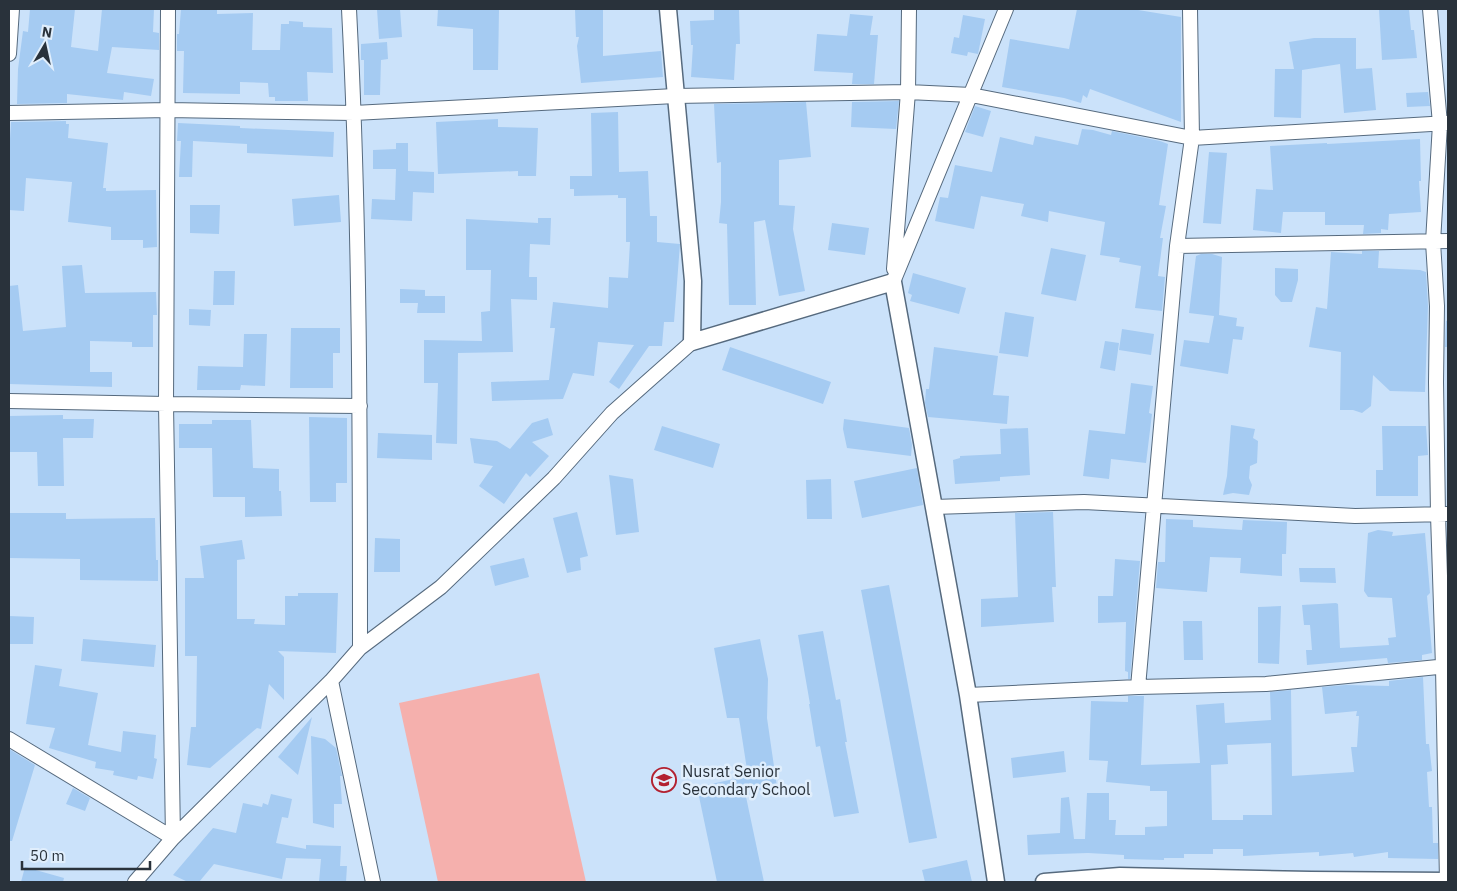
<svg xmlns="http://www.w3.org/2000/svg" width="1457" height="891" font-family="'IBM Plex Sans',sans-serif">
<style>
.pitch{fill:#f5b0ad}
.building{fill:#a5cbf2;fill-rule:evenodd}
.lines{fill:none;stroke-linecap:round;stroke-linejoin:round}
.minor-casing{stroke:#566a7e;stroke-width:16}
.tertiary-casing{stroke:#566a7e;stroke-width:19}
.minor{stroke:#fff;stroke-width:14}
.tertiary{stroke:#fff;stroke-width:16}
.labels{text-anchor:middle;dominant-baseline:central;stroke-width:5;stroke-linejoin:round;paint-order:stroke}
.poi-label{font-size:16px;fill:#29323b;stroke:#e0eefc;text-anchor:start}
</style>
<rect width="100%" height="100%" fill="#cbe2fa"/>
<path class="pitch" d="M539 673 586 882H438L399 703Z"/>
<path class="building" d="M30 9H75L71 47 98 51 102 9H154L153 32 159 33V50L112 47 107 73 154 79 151 96 124 92 123 100 67 94V103L17 104 18 69 23 31 28 32Z
M181 9H217V14L253 13 252 50H280L281 24H289V21L303 22V27L332 28 333 73 307 72 308 101H275V97H269L268 83 240 82V94L183 93 184 51H177V34H179Z
M377 9H400L402 37 379 39Z
M438 9H499L498 70H473V29L437 26Z
M575 9H603V56L661 51 663 77 581 83 577 46 579 37H576Z
M714 9H739L740 44H736L734 80 691 77 693 45H691L690 21 714 20Z
M1077 9H1132L1181 17V122L1090 89 1087 98 1083 95 1081 103 1064 98 1002 87 1010 39 1069 49Z
M1379 9H1409L1411 30H1414L1417 58 1382 60Z
M850 14 873 16 870 35H878L874 84H852L853 73 814 71 817 34 847 36Z
M963 15 985 19 978 54 968 52 967 56 951 53 954 37 959 38Z
M1314 38H1356V69L1372 68 1376 110 1344 113 1340 64 1302 70 1301 118 1274 117 1275 69H1294L1289 42Z
M387 42 388 59 381 60 380 95H364V60H361V44Z
M1428 92 1430 106 1407 107 1406 93Z
M899 101 896 129 851 127 852 102Z
M806 102 811 157 779 160V205L795 206 793 229 805 291 779 296 765 220 754 222 756 305H729L727 224 719 223 721 202V162L717 163 714 104Z
M975 106 991 111 983 137 965 132Z
M618 112 619 172 648 171 650 216H657V242L680 244 674 322H664L662 346H649L619 389 609 382 634 345 598 342 594 376 573 373 563 399 492 401 491 382 549 380 555 328H550L553 302 608 308 609 277 628 278 630 242H626V198H618V195L574 196V189H570V176H592L591 113Z
M498 119V127L538 128 536 176H518V171L438 174 436 122Z
M66 121V124H69L68 138 108 143 103 188H106V191L156 190 157 247 143 248V240H111V227L68 222 72 182 26 178 24 211 9 210V155L11 122Z
M178 123 240 126V128L334 132 333 157 247 153V144L193 141 192 177H179L181 141H177Z
M1082 129 1093 130 1111 135 1112 131 1160 141 1168 144 1159 205 1166 206 1160 238H1163L1158 276 1165 277 1162 311 1135 308 1141 266 1119 262 1120 258 1100 255 1105 222 1049 211 1048 222 1021 216 1024 204 981 196 974 229 935 221 940 197 948 198 955 165 992 172 1000 137 1033 145 1035 136 1078 145Z
M1420 139 1421 181H1419L1421 212 1389 214 1388 230 1381 229V233L1363 234 1364 225H1325V212H1283L1281 233 1253 230 1256 189 1273 190 1270 146 1327 143V144Z
M396 143H408V171L434 172V193L413 192 412 221 371 219 372 199 395 200 396 169H373V150L396 149Z
M1209 152 1227 153 1221 224 1203 223Z
M339 195 341 222 294 226 292 199Z
M190 205H220L219 234 190 233Z
M538 218H551L550 245 530 244 529 277H537V300L511 299 513 352 458 353 457 444 436 443 438 383H424V340L482 341 481 312 490 311 491 270H466V219L538 223Z
M832 223 869 228 865 255 828 250Z
M1051 248 1086 255 1076 301 1041 294Z
M1362 251H1379L1378 268 1420 270 1426 272 1428 306 1425 392 1390 391 1373 375 1371 406 1362 413 1353 410H1340L1341 352 1309 347 1316 307 1327 309 1331 252 1362 254Z
M1201 254H1212L1222 257 1219 315 1237 318 1236 326 1244 327 1242 340 1233 339 1228 374 1180 366 1184 340 1209 343 1214 316 1189 313 1196 256Z
M82 265 85 293 156 292 157 315H153V347H132V342L90 341V372H112V387L9 384V286L18 285 23 331 66 327 62 266Z
M1275 268 1298 269V280L1292 302H1281L1275 295Z
M214 271H235L234 305H213Z
M913 273 966 288 959 314 910 301 912 295 908 293Z
M400 289 425 290V296H445V313H417L418 303H400Z
M189 309 211 310 210 326 189 325Z
M1005 312 1034 317 1028 357 999 353Z
M1448 320V347H1445L1446 321Z
M291 328H340V353H333V388H290Z
M1122 329 1154 334 1151 355 1119 350Z
M244 334H267L265 386 241 385 240 390H197L198 366 243 367Z
M1105 341 1119 343 1115 371 1100 368Z
M730 347 831 382 823 404 722 370Z
M934 347 998 356 993 395 1009 396 1007 424 928 417 925 403 926 389H929Z
M1131 383 1153 386 1149 413 1152 414 1146 463 1111 459 1109 479 1083 476 1089 430 1125 434Z
M63 415V419H94L93 438H63L64 486H38L37 452H9V416Z
M309 417 347 418V483H336V502H310Z
M548 418 553 435 532 442 549 456 530 477 526 473 504 504 479 486 493 466 474 463 470 438 497 441 510 449 532 423Z
M844 419 909 428 912 445 911 456 847 448 843 429Z
M212 420H251L253 468 279 469V491H281L282 516 245 517V497H213L212 448H179V424H212Z
M1231 425 1255 429 1253 438 1258 441 1257 463 1250 466 1249 478 1252 485 1249 495 1233 493 1223 495 1227 476Z
M662 426 720 444 713 468 654 450Z
M1382 426H1426L1428 455 1418 456V496H1376V470H1383Z
M1028 428 1030 475 1000 477V481L955 484 953 460 960 458V456L1001 454 1000 429Z
M378 433 432 435V460L377 458Z
M917 468 923 505 862 518 854 481Z
M609 475 633 479 639 532 616 535Z
M831 479 832 519H807L806 480Z
M577 512 588 556 580 558 581 570 567 573 553 518Z
M1053 512 1056 587H1052L1054 622 981 627V599L1018 597 1015 513Z
M9 513H66V519L155 518 156 560H158V581L80 580V559L9 558Z
M1166 519 1193 520V527L1242 530 1243 520 1287 522 1286 554H1282V576L1240 573 1241 558 1210 557 1207 592 1156 588 1158 562H1165Z
M1378 530 1393 532 1392 536 1425 533 1430 593 1427 596 1432 653 1422 655V660L1388 663 1387 658 1307 665 1306 650H1312L1310 625H1304L1302 605 1336 603 1338 604 1340 648 1389 645 1388 638 1396 637 1392 598 1368 597 1364 591 1368 533Z
M375 538 400 539V572H374Z
M242 540 245 559 237 560V619H255L254 624 285 625V596H298V593H338L336 653 278 651 284 657V700L269 684 261 729 257 728 210 768 187 765 191 727H196L197 656H185V578H204L200 546Z
M524 558 529 577 495 586 490 566Z
M1115 559 1140 561 1130 679H1128V672L1125 671 1126 622 1098 623V596H1113Z
M1299 568H1335L1336 583 1300 582Z
M889 585 937 838 909 843 861 590Z
M1281 606 1279 664 1258 663V607Z
M9 616 34 617 33 644H9Z
M1183 621H1202L1203 660H1184Z
M823 631 836 700 840 699 847 742H845L859 813 834 817 820 746 816 747 809 704H810L798 635Z
M83 639 156 645 154 667 81 661Z
M760 639 768 679 767 718 777 787 745 792 764 882H717L697 787 748 776 739 718H727L714 648Z
M35 665 62 669 59 686 98 693 88 745 121 752 123 731 156 735 154 758 157 759 153 779 138 776 137 780 113 775 114 771 95 768 96 762 49 748 55 728 26 724Z
M1423 677 1426 744H1429L1432 771 1427 772 1429 807H1432L1433 843H1438V859L1388 858V852L1354 857 1353 853 1319 856V852L1243 856V849H1213V854H1184V858H1164V860L1124 859V855L1088 853 1028 855 1027 835 1060 833 1061 798 1069 797 1074 839H1085L1087 793H1109V820H1116L1115 835H1145V827L1167 826V791H1150V786L1106 782 1108 761 1089 760 1091 701 1128 702V696H1144L1141 765 1200 763 1196 705 1224 703 1225 723 1271 720 1270 692 1291 690 1292 776 1354 772 1351 747H1357L1359 716H1356L1357 711 1325 714 1322 687 1346 685 1389 686V681ZM1271 743 1272 815H1243V820H1212L1211 765 1228 764 1227 745Z
M312 717 298 775 278 757Z
M311 736 325 739 336 748 342 776H340L342 804H334V828L313 823Z
M9 749 35 765 12 841H9Z
M1064 751 1066 772 1013 778 1011 758Z
M73 788 90 798 85 811 66 804Z
M271 794 292 799 288 818 282 817 276 843 306 849V845L341 846 340 866H347L346 882H319L321 859 286 858 282 879 214 864 199 882H188L173 875 213 828 236 833 243 803 262 807 263 803 268 805Z
M967 860 972 882H925L922 870Z
M25 867 64 878 63 882H21Z"/>
<g class="lines">
<defs>
<path id="minor" d="M168 9 166 404 173 838
M349 9C360 222 360 435 360 648
M1430 9 1440 124 1433 242 1437 306 1436 382 1438 515 1443 667 1447 882
M9 54 12 9
M9 113 168 110 354 113 675 96 908 92 971 95 1192 138 1448 123
M1177 246 1448 241
M894 269 908 92 909 9
M893 282 1006 9
M9 401 166 404 360 406
M934 507 1084 502 1355 516 1448 514
M331 681 373 882
M1138 687 1177 246 1192 138 1190 9
M968 695 1138 687 1266 684 1448 666
M9 739 173 838
M135 882 173 838 331 681 360 648 441 587 554 478 612 413 692 342"/>
<path id="tertiary" d="M668 9 693 281 692 342 893 282 968 695 996 882
M1044 882 1120 876 1311 880 1448 881"/>
</defs>
<use href="#minor" class="minor-casing"/>
<use href="#tertiary" class="tertiary-casing"/>
<use href="#minor" class="minor"/>
<use href="#tertiary" class="tertiary"/>
</g>
<defs>
<symbol id="school-ring" viewBox="-11 -11 22 22"><circle r="9.5" fill="#e0eefc" stroke="#b32130" stroke-width="1.5"/><path d="M0-5L7-2L0 1L-7-2ZM-4 1L0 2.5L4 1V4Q0 6-4 4Z" fill="#b32130"/></symbol>
</defs>
<g fill-rule="evenodd">
<use href="#school-ring" x="650" y="766" width="28" height="28"/>
</g>
<g class="labels">
<g class="poi-label">
<text x="682" y="771">Nusrat Senior<tspan x="682" dy="18">Secondary School</tspan></text>
</g>
</g>
<rect width="1457" height="891" fill="none" stroke="#29323b" stroke-width="20"/>
<g transform="translate(45 45) rotate(9)" stroke="#e0eefc" stroke-width="4" paint-order="stroke">
<path d="M0-4L9 19L0 12L-9 19Z" fill="#29323b"/>
<text y="-8" font-size="14" font-weight="bold" text-anchor="middle" fill="#29323b">N</text>
</g>
<path d="M22 861v8h128v-8" fill="none" stroke="#29323b" stroke-width="2.5"/>
<text x="30" y="861" font-size="15" fill="#29323b" stroke="#e0eefc" stroke-width="4" paint-order="stroke">50 m</text>
</svg>
